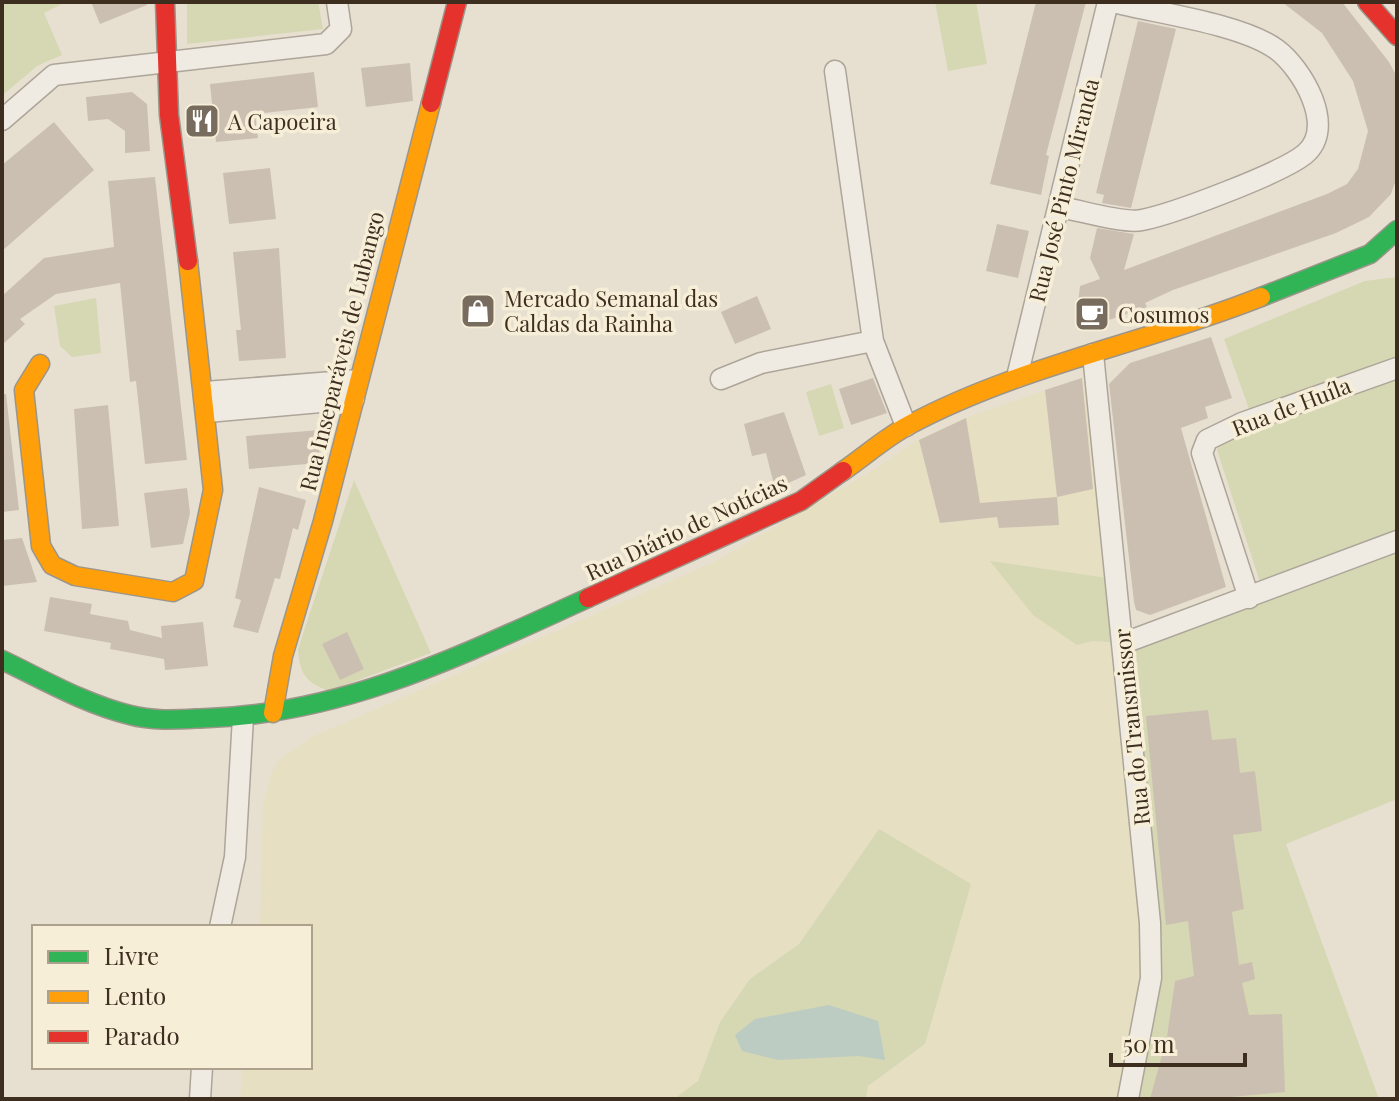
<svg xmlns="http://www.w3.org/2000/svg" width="1399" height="1101" font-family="'Playfair Display',serif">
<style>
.farmland{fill:#e6dfc2}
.green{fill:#d6d7b3}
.water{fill:#bcccc2}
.building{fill:#cbbfb2}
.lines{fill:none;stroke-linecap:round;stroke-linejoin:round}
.street-casing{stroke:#ada599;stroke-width:23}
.fast-casing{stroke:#9c958a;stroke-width:21}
.slow-casing{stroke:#9c958a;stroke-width:21}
.jam-casing{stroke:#9c958a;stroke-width:21}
.street{stroke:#efebe3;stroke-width:20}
.fast{stroke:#30b455;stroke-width:18}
.slow{stroke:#ff9f0a;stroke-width:18}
.jam{stroke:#e5322d;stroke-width:18}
.labels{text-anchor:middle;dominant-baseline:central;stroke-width:7;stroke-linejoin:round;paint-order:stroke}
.poi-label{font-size:22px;fill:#3d2e20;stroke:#f7eed8;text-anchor:start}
.street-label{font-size:22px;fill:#3d2e20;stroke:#f7eed8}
</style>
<rect width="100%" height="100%" fill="#e7e0d1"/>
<path class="farmland" d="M1083 377 1107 578 991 562 1093 641 1124 643 1150 923 1128 1099H866L868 1086 925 1044 879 829 799 944 750 979 720 1022 698 1081 674 1099H240L243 1067H310V927H260L263 805 271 774 279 760 312 737 712 563 875 469 919 439 966 418Z"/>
<path class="green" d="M2 2H66L44 13 62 55 37 66 4 94Z
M187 2H318L323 29 187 44Z
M935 2H976L987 64 948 71Z
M1397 277V529L1260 582 1217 450 1222 438 1254 423 1224 339 1365 281Z
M96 298 101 353 72 357 60 346 54 306Z
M831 384 844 428 819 436 806 392Z
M354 480 431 653 329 691C305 682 300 674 298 649Z
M1397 541V799L1286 844 1379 1099H1128L1151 978 1124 643 1093 641 1077 645 1033 615 990 561 1114 579 1124 642Z
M879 829 971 884 925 1044 868 1086 866 1099H674L698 1081 720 1022 750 979 799 944Z"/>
<path class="water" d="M829 1005 878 1021 885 1060 859 1056 778 1060 742 1051 735 1035 755 1019Z"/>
<path class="building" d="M91 2H147V5L100 24Z
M1036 2H1086L1046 155 1049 156 1041 195 990 184Z
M1282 2H1342L1389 62 1397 77V177L1391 194 1369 217 1336 233 1173 290 1145 303 1147 307 1103 322 1076 321 1080 286 1100 279 1090 258 1097 228 1134 234 1124 270 1327 194 1347 184 1358 169 1368 131 1353 81 1322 33Z
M1138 21 1176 29 1131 208 1102 203 1104 195 1096 193Z
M410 63 413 101 366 107 361 68Z
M314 72 318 107 255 114 258 138 216 142 210 84Z
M132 92 147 104 150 151 125 153V131L108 119 88 121 86 97Z
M54 122 94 170 2 251V165Z
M270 168 276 219 229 224 223 173Z
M155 177 187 460 145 464 136 381 130 382 120 283 56 294 20 319 25 324 2 345V296L44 258 114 247 108 181Z
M997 224 1029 231 1018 278 986 271Z
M279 248 286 358 239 361 236 330H241L233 252Z
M757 296 771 329 735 344 721 312Z
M1211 337 1232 398 1205 407 1208 418 1181 428 1226 587 1150 615 1136 610 1134 602 1109 384 1130 363Z
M873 378 887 413 851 425 839 389Z
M1082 378 1093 489 1057 497 1045 390Z
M2 394H6L19 510 2 512Z
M108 405 119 526 82 529 74 409Z
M784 412 806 475 775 489 766 453 752 456 744 424Z
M966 418 980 503 1057 497 1059 525 999 528 997 517 940 523 919 440Z
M320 430 319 463 249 469 246 436Z
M259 487 306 500 298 530 293 528 280 579 275 578 258 633 233 627 241 600 235 598Z
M187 488 190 513 183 544 151 548 144 493Z
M22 538 37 582 2 586V540Z
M50 597 92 604 90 614 128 621 130 630 162 638 161 626 203 622 208 666 165 670 164 659 110 649 111 643 44 631Z
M347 632 364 669 340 680 322 644Z
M1208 710 1212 740 1236 738 1240 773 1255 771 1262 831 1233 835 1244 909 1232 912 1239 965 1252 962 1255 979 1242 983 1249 1015 1282 1014 1285 1092 1209 1099H1150L1167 1037 1175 981 1194 976 1188 921 1166 925 1146 716Z"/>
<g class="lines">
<defs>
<path id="street" d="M835 71 873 341 906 426
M2 120 54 75 326 44 341 29 337 2
M1059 207C1080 210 1123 224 1142 220 1173 214 1282 173 1305 154 1337 127 1302 68 1276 49 1241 24 1157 13 1113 2
M1093 354 1150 923 1151 978 1128 1099
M1017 377 1108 2
M721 379 761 363 873 341
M205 392 358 380
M207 412 354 399
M1249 598 1202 453 1207 440 1242 423 1397 368
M1124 643 1397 541
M220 927 235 857 243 717
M200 1099 202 1067"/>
<path id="fast" d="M1261 297 1370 254 1397 230
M2 660C44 680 85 704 130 715 156 722 183 719 209 718 347 713 464 654 588 598"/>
<path id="slow" d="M40 364 24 390 41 546 52 565 75 576 173 592 194 581 213 490 188 261
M843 471C865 456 886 437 909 425 1019 366 1146 343 1261 297
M273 713 283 656 323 521 431 103"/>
<path id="jam" d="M165 2 169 115 188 261
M1367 2 1397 36
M431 103 457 2
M588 598 801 501 843 471"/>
</defs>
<use href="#street" class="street-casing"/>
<use href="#fast" class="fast-casing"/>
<use href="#slow" class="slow-casing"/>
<use href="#jam" class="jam-casing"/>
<use href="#street" class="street"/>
<use href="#fast" class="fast"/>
<use href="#slow" class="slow"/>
<use href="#jam" class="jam"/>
</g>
<defs>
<symbol id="restaurant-square" viewBox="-11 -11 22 22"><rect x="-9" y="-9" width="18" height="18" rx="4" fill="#786c5e" stroke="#f7eed8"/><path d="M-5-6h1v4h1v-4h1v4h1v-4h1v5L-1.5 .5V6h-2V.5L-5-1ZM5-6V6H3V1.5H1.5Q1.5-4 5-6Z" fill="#fff"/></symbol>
<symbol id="shop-square" viewBox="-11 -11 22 22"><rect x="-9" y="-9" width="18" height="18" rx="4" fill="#786c5e" stroke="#f7eed8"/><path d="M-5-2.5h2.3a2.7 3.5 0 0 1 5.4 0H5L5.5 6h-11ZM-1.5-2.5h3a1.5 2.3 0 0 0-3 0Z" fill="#fff"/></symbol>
<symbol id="cafe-square" viewBox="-11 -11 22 22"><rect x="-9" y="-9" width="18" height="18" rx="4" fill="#786c5e" stroke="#f7eed8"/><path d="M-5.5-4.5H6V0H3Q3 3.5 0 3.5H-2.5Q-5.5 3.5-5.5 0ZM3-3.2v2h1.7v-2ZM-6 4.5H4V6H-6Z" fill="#fff"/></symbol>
</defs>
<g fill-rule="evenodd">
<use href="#restaurant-square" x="182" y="101" width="40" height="40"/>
<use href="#shop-square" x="458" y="291" width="40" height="40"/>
<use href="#cafe-square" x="1072" y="294" width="40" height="40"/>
</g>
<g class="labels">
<g class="poi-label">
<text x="228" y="121">A Capoeira</text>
<text x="504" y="298">Mercado Semanal das<tspan x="504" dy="25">Caldas da Rainha</tspan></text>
<text x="1118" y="314">Cosumos</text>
</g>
<g class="street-label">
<text transform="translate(1063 190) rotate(-76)">Rua José Pinto Miranda</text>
<text transform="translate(341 351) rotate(-76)">Rua Inseparáveis de Lubango</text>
<text transform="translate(1291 406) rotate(-21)">Rua de Huíla</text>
<text transform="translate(686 527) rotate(-25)">Rua Diário de Notícias</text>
<text transform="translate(1131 727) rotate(-96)">Rua do Transmissor</text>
</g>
</g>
<rect width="1399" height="1101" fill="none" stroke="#3d2e20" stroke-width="8"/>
<rect x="32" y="925" width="280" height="144" fill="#f7eed8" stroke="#ada18e" stroke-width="2"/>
<rect x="48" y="951" width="40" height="12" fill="#30b455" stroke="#ada18e" stroke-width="2"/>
<text x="104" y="965" font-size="24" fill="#3d2e20">Livre</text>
<rect x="48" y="991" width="40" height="12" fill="#ff9f0a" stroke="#ada18e" stroke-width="2"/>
<text x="104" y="1005" font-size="24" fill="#3d2e20">Lento</text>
<rect x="48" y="1031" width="40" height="12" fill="#e5322d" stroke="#ada18e" stroke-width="2"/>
<text x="104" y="1045" font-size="24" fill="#3d2e20">Parado</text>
<path d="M1111 1053v12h134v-12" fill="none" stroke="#3d2e20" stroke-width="4"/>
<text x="1123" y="1053" font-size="24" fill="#3d2e20" stroke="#f7eed8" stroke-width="6" paint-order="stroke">50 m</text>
</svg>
